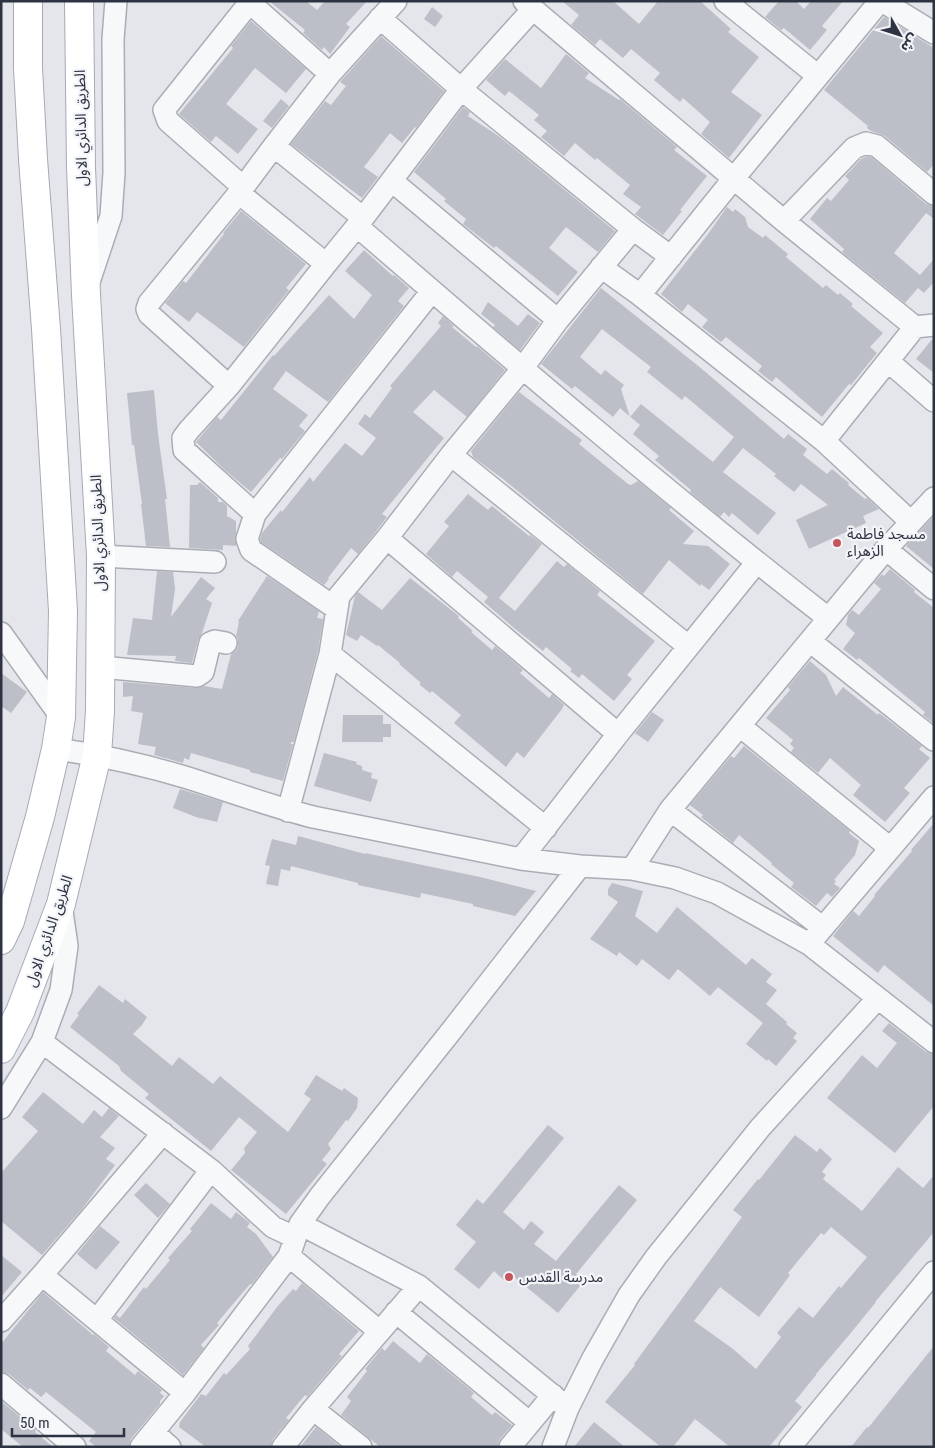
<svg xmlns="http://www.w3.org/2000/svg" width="935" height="1448" font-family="'Roboto Condensed','Noto Sans Arabic',sans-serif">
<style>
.building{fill:#bcbfc7;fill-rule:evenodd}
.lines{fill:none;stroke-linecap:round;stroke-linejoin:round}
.minor-casing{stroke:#a9adb5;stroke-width:24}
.major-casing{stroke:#a5aab6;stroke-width:30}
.minor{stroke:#f7f8f9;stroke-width:21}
.major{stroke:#fff;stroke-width:28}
.poi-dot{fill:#c4555c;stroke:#f4f5f8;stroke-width:2}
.labels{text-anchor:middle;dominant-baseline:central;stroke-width:4.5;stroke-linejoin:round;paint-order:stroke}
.street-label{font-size:15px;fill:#2d3342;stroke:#f4f5f8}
.poi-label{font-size:15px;fill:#2d3342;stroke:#f4f5f8;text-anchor:start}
</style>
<rect width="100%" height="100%" fill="#e4e6eb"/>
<path class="building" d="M269 1H306L317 10 325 1H367L346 24 350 27 330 54 324 47 322 50 303 33 305 30Z
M562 1H613L639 24 658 1H700L731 29 728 32 759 57 731 92 762 115 729 158 701 134 710 122 683 98 680 102 654 80 660 73 631 49 623 58 600 39 595 45 571 25 579 15Z
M779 1H796L804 9 811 1H843L822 26 827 30 810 50 784 28 781 30 765 17Z
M432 7 443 16 435 27 424 19Z
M884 17 934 48V164L927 172 885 136 871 131 867 128 868 126 824 90Z
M251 21 306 69 286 93 255 68 226 104 258 129 238 154 216 136 211 142 179 114 233 48 231 46Z
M381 36 444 91 416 128 415 127 402 143 390 133 364 167 378 177 362 198 291 144 325 101 331 105 346 86 340 82Z
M566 54 589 73 585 78 619 100 620 99 677 147 674 150 707 176 680 210 682 211 663 235 635 214 641 207 623 194 630 185 597 158 595 160 575 143 564 156 541 137 547 131 534 120 539 115 509 91 505 96 486 80 505 59 541 88Z
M281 99 289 106 272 128 263 121Z
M463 107 470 112 468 116 500 137 615 231 598 252 566 227 549 248 578 272 558 296 496 246 494 248 463 224 466 219 444 201 446 199 414 172Z
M867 156 871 157 926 204 934 206V219L926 213 894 253 920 275 934 259V282L924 293 918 288 905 303 842 252 844 249 810 219 827 198 831 201 849 180 845 176 848 173 861 159Z
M727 207 733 212 735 209 745 217 748 227 763 238 765 235 788 254 786 257 823 288 826 285 838 295 840 293 853 304 851 306 883 333 870 347 877 353 851 385 849 384 822 417 776 377 772 382 758 371 762 366 726 337 721 342 702 327 708 320 688 304 682 312 661 294 708 234Z
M241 211 306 264 286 288 289 290 244 347 197 312 189 322 165 303 183 281 186 283 224 234 223 233Z
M364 250 393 276 394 275 409 288 398 301 404 306 328 402 286 371 273 389 308 415 299 426 305 431 282 459 280 458 251 492 226 471 196 442 217 417 221 420 273 355 274 356 329 295 354 319 372 295 345 271Z
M601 288 702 369 784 439 788 434 807 449 803 455 827 474 832 469 849 483 848 485 865 499 867 498 879 509 863 516 866 523 809 549 796 520 828 505 801 484 794 492 774 476 776 474 743 448 723 472 776 513 758 535 732 513 729 517 724 512 720 517 690 492 691 490 655 460 659 456 633 434 640 425 620 408 613 417 575 386 572 389 541 364ZM602 329 651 367 647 372 682 400 685 396 734 437 713 462 641 404 630 417 621 389 624 385 605 370 601 375 580 357Z
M488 302 518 326 528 314 540 323 520 350 493 327 495 325 481 314Z
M443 316 454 326 452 327 476 347 477 346 505 370 467 417 434 390 413 412 444 438 382 514 387 517 377 530 358 554 351 548 328 578 329 579 324 585 261 542 260 539 262 533 281 510 282 512 310 477 313 482 345 443 362 456 376 438 358 424 365 414 370 418 392 388 390 386 441 326 438 323Z
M933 338H934V373L916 359Z
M154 390 158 434 167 499H165L170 547 146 546 141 504H142L134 445H132L127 393Z
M519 392 582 440 579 444 628 484 631 485 638 481 671 508 669 510 694 531 683 544 708 546 730 564 709 590 701 584 700 586 669 560 643 594 503 479 473 457 471 451Z
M200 482 218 498V502H223L227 506V516L236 521V546L223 545V550L189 548 190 485H197Z
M468 494 488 510 492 506 529 536 530 535 542 544 499 598 515 611 557 561 564 567 567 564 600 591 597 595 655 641 627 675 632 679 614 701 582 674 579 678 570 671 572 669 546 647 543 651 514 628 484 602 488 597 457 571 452 577 426 554 449 526 444 522Z
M934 516V569L906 546Z
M890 569 915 590 914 592 934 608V724L923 715 925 712 859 658 857 660 843 649 855 633 846 625 848 615 852 610 859 615 881 589 874 583 882 574 884 576Z
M157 571 173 572 175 589 171 617 201 577 215 588 206 599 212 603 202 633 198 640 192 663 175 661 176 656 127 655 133 618 152 620Z
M267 576 319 611 317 618 323 619 318 651 294 742H291V744H293L283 781 250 772V770L191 753 189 760 184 758 183 763 154 755 156 747 138 744 143 713 131 711 133 696 123 697V682L196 688 204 686 222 689 231 654 236 651 238 646V639L236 636 239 622 238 621Z
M410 578 459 616 458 618 473 631 471 632 492 650 495 646 506 655 523 670 520 673 549 698 552 694 564 705 562 709 524 758 517 752 506 767 454 723 461 715 432 691 430 693 420 685V682L399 664 400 663 378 645 377 646 361 635 357 641 346 635 355 596 358 592 382 610Z
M810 661 826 675 836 696 843 687 878 715 879 713 922 746 919 749 930 758 904 788 910 793 885 822 853 795 861 785 830 758 818 773 791 752 794 748 790 744 793 740 766 718 790 690 788 687Z
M1 673 27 692 11 713 1 706Z
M652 712 664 720 648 742 635 733Z
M343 715H383V724H391V737H383V742H342Z
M744 746 850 831 849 833 859 841 855 855 834 880 836 881 834 884 840 888 832 897 827 893 816 906 791 887 794 883 771 864 772 863 739 835 733 843 701 817 703 815 690 805 731 756 734 758Z
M324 753 357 762 356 764 362 766V770L372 773 371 778 378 780 371 802 314 786Z
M180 789 223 802 217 822 196 817 173 808Z
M934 823V1006L884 965 878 973 833 936 853 911 859 916 875 896 874 895 912 851 911 850Z
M298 836 365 854V853L480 877 536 891 515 916 473 906V904L421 893 420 898 358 885V883L291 866 290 871 281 869 278 886 266 884 270 866 265 865 272 839 296 845Z
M612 883 643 891 635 916 657 933 677 907 746 965 752 958 772 974 766 982 777 990 766 1004 787 1022 786 1024 797 1033 793 1038 797 1041 776 1066 768 1059 767 1061 746 1044 763 1023 718 987 710 996 678 969 669 980 642 959 637 966 619 952 617 956 590 939 618 902 608 895V889Z
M99 985 123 1003 125 999 147 1017 142 1025 133 1034 172 1066 179 1057 213 1084 220 1076 288 1132 311 1099 304 1094 316 1075 342 1091 344 1088 358 1098 357 1108 348 1121 346 1120 328 1144 331 1149 322 1160 327 1164 286 1214 231 1170 245 1153 244 1148 257 1132 239 1117 211 1151 145 1098 149 1094 121 1071 119 1066 70 1027 79 1015 77 1014Z
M889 1023 926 1052 934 1054V1106L895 1153 827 1098 862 1055 877 1068 897 1043 882 1031Z
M43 1092 83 1124 94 1110 102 1117 109 1108 119 1116 100 1137 115 1148 106 1159 115 1165 82 1209 42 1255 1 1221V1173L38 1131 22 1117Z
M548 1125 564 1138 503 1212 524 1230 531 1221 544 1232 534 1244 556 1261 619 1185 637 1200 576 1274 584 1281 558 1313 513 1276 507 1283 494 1271 479 1289 454 1269 476 1242 456 1225 477 1199 483 1204Z
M795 1135 817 1152 820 1148 832 1159 822 1172 826 1175 823 1179 862 1211 898 1167 923 1188 934 1175V1232L875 1302H876L850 1334 816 1374V1375L795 1401 802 1407 769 1447H730L695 1419 673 1447H661L605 1402 635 1365 634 1364 742 1217 733 1210 758 1179 759 1180ZM831 1227 867 1257 841 1288 839 1286 813 1318 799 1307 777 1333 781 1337 756 1369 733 1349 694 1321 720 1287 759 1317 790 1275 788 1273 821 1233 824 1235Z
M146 1183 170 1204 158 1218 134 1195Z
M211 1203 231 1219 236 1212 250 1223 247 1227 256 1234 273 1257 252 1284H250L217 1323 219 1325 201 1345 204 1348 183 1375 114 1318 116 1315 120 1318 144 1287 146 1289 170 1260 168 1258 192 1231 190 1229Z
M100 1226 120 1242 96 1270 77 1254Z
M1 1255 22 1272 1 1297Z
M302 1283 359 1331 339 1354 342 1356 307 1397 305 1395 286 1418 289 1420 273 1439 271 1447H206L179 1427 180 1422 201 1394 206 1396 224 1373 226 1375 250 1349 248 1346 277 1307 293 1289 296 1291Z
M43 1292 93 1335 94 1334 109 1347 106 1351 135 1375 138 1371 162 1390 160 1393 164 1396 160 1401V1404L131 1439 129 1447H96L89 1441 96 1432 46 1392 41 1397 30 1388 28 1390 9 1374 1 1372V1344Z
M393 1341 420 1363 427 1354 474 1393 471 1397 492 1415 495 1412 512 1425 500 1439 497 1447H380L341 1415 351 1401 347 1397 367 1371 365 1369 382 1348 385 1351Z
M934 1346V1447H851L867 1427 868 1428Z
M1 1401 36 1430 35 1432 53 1447H23L1 1429Z
M594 1422 625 1447H574Z
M316 1427 341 1447H300Z"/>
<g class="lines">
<defs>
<path id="minor" d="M248 1 330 74
M725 1 818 76
M882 1 934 33
M533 9 784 221 915 327 934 325
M380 18 461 89 633 229 671 257
M274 146 363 218
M392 181 558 320
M243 187 168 121 164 110 251 1
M239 193 326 264
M784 221 854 148 866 143 877 146 934 194
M357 226C512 360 667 493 828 618
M601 267 640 295 824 441 911 522
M89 282 111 216 114 173 113 39 116 1
M640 295 734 178 880 1
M888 361 934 401
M229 386 149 314 147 309 149 303 239 193 274 146 330 74 396 1
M824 441 915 327
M451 455 688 646
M255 514 432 291
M387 538 618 734
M886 549 934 589
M101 556 215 562
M337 609 251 550 247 539 255 514 184 450 183 438 189 430 229 386 326 264 357 226 461 89 533 9 524 1
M1 633 61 717
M810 641 934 740
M330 654 546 828
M101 667 197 676 203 672 204 668 210 643 215 641 226 643
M740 726 890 848
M56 749C100 755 145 765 188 778 229 791 270 806 313 817L521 859 580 866 632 869 675 878 717 893 809 944 934 1042
M670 810 822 927
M288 811 330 654 339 596 387 538 451 455 522 369 558 320 633 229
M521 859 618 734 757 562
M632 869 670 810 886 549 934 498
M809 944 934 797
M42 1042 211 1170 273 1227 294 1237
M1 1108 42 1042 61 990 67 946 61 904
M300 1224 419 1286 568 1408
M289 1256 379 1331
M42 1275 185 1393
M396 1312 530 1423
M97 1320 211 1170
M1 1321 42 1275 163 1133
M1 1384 75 1447
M313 1409 361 1447
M153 1432 170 1447
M141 1447 185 1393 289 1256 300 1224 320 1196 452 1030 580 866
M283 1447 313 1409 419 1286
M510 1447 553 1395
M553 1447 568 1408 592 1360 629 1295 656 1257 760 1128 878 998
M790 1447 934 1272"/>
<path id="major" d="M1 940 10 921 40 817 56 749 61 717 63 611 46 329 33 159 28 68V1
M1 1049 20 1012 61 904 97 755 100 711 101 556 86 295 81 167 79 1"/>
</defs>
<use href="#minor" class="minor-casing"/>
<use href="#major" class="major-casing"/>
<use href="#minor" class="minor"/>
<use href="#major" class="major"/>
</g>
<g class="poi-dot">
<circle cx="837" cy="543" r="5"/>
<circle cx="509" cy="1277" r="5"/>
</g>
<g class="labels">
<g class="street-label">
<text transform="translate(81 128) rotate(-91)">الطريق الدائري الاول</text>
<text transform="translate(98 533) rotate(-92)">الطريق الدائري الاول</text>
<text transform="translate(49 931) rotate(-71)">الطريق الدائري الاول</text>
</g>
<g class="poi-label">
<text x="847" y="534">مسجد فاطمة<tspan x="847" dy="17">الزهراء</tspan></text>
<text x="519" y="1277">مدرسة القدس</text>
</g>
</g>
<rect width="935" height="1448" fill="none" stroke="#2d3342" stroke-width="5"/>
<g transform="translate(900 35) rotate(129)" stroke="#f4f5f8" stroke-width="4" paint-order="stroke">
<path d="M0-4L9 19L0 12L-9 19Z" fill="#2d3342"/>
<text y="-8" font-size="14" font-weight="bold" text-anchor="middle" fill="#2d3342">ش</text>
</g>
<path d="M12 1428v8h112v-8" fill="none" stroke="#2d3342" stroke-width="2.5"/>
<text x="20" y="1428" font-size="15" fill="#2d3342" stroke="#f4f5f8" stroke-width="4" paint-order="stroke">50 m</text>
</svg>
